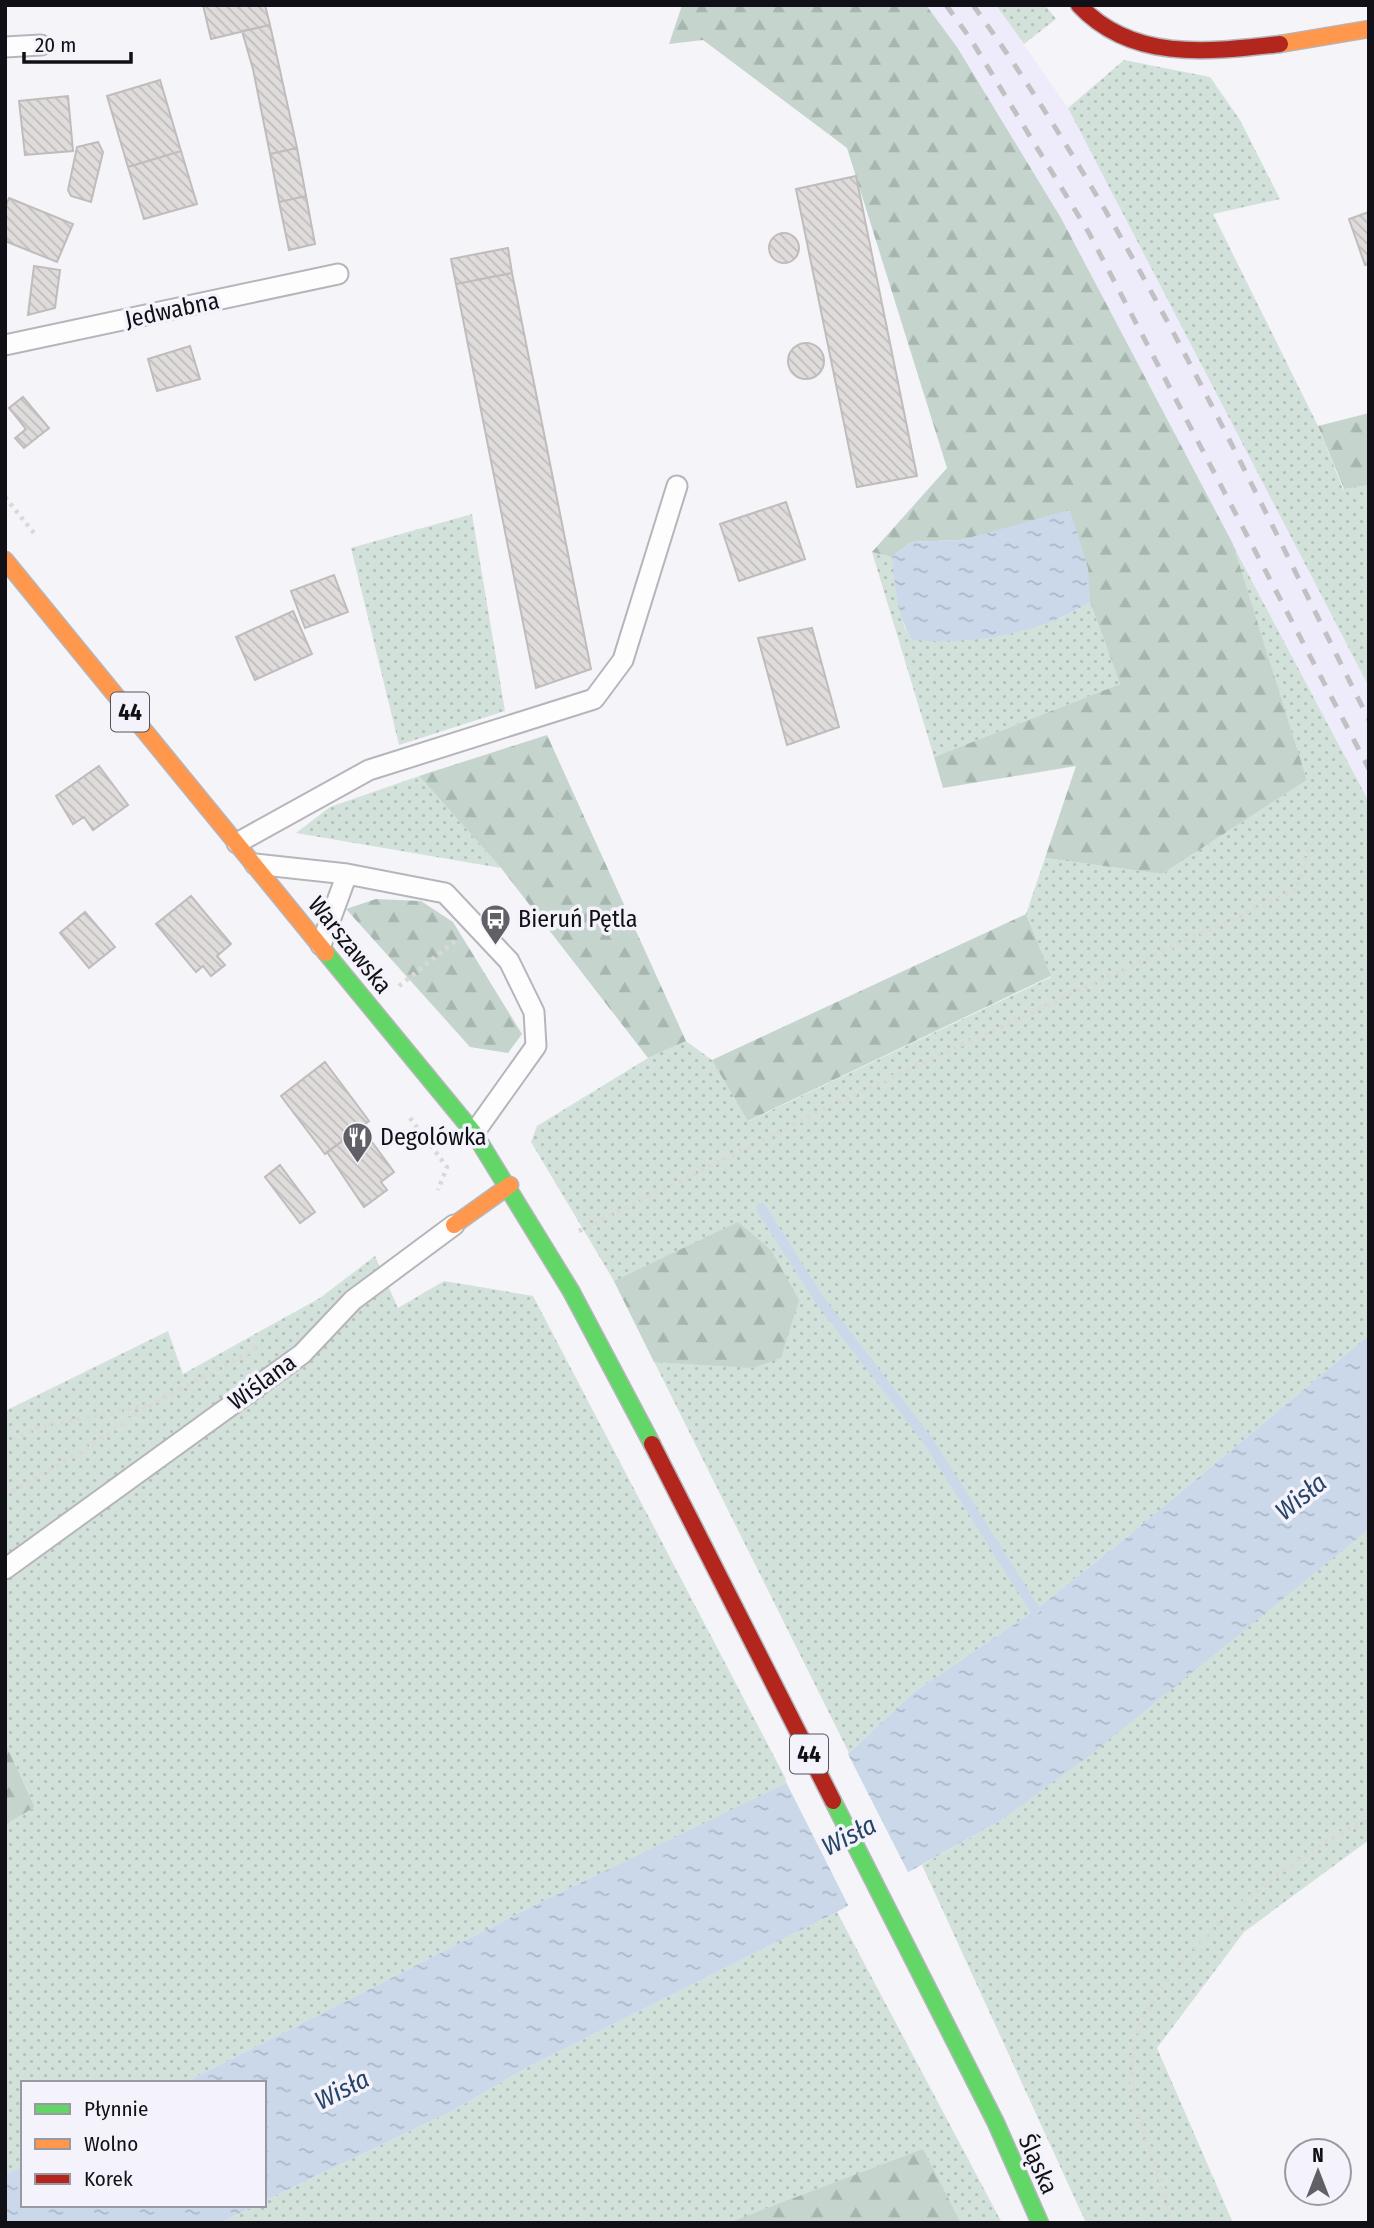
<svg xmlns="http://www.w3.org/2000/svg" width="1374" height="2228" font-family="'Fira Sans Condensed',sans-serif">
<style>
.built{fill:#eeebfa}
.grass{fill:url(#grass-dots)}
.forest{fill:url(#forest-firs)}
.water{fill:url(#water-ripples)}
.pier{fill:#f5f4f9}
.lines{fill:none;stroke-linecap:round;stroke-linejoin:round}
.stream{stroke:#cad8ea;stroke-width:10}
.building{fill:url(#building-back-hatch);stroke:#c1bcbc;stroke-width:2}
.lane-casing{stroke:#b6b5bb;stroke-width:23}
.fast-casing{stroke:#b6b5bb;stroke-width:19}
.slow-casing{stroke:#b6b5bb;stroke-width:19}
.jam-casing{stroke:#b6b5bb;stroke-width:19}
.path{stroke:#d9d9da;stroke-width:4.5;stroke-dasharray:3.5 5;stroke-linecap:butt}
.lane{stroke:#fefdfe;stroke-width:19}
.fast{stroke:#63d668;stroke-width:16}
.slow{stroke:#ff974d;stroke-width:16}
.jam{stroke:#b3261e;stroke-width:16}
.rail{stroke:#c1c1c3;stroke-width:5;stroke-dasharray:12 12;stroke-linecap:butt}
.labels{text-anchor:middle;dominant-baseline:central;stroke-width:7;stroke-linejoin:round;paint-order:stroke}
.shield{fill:#f4f2fb;stroke:#56545b;stroke-width:2}
.shield-label{font-size:23px;font-weight:bold;fill:#121017}
.street-label{font-size:24px;fill:#121017;stroke:#f4f2fb}
.poi-label{font-size:24px;fill:#121017;stroke:#f4f2fb;text-anchor:start}
.water-label{font-size:26px;font-style:italic;fill:#274568;stroke:#f4f2fb}
</style>
<defs>
<pattern id="grass-dots" width="8" height="8" patternUnits="userSpaceOnUse" patternTransform="scale(1.75)"><rect width="8" height="8" fill="#d3e1db"/><path d="M2 2h.1M6 6h.1" fill="none" stroke="#b4c0bb" stroke-width="1.8" stroke-linecap="round"/></pattern>
<pattern id="forest-firs" width="22" height="20" patternUnits="userSpaceOnUse" patternTransform="scale(1.75)"><rect width="22" height="20" fill="#c5d5ce"/><path d="M5 1l3.5 6h-7zM16 11l3.5 6h-7z" fill="#a8b6b0"/></pattern>
<pattern id="water-ripples" width="26" height="14" patternUnits="userSpaceOnUse" patternTransform="scale(1.75)"><rect width="26" height="14" fill="#cad8ea"/><path d="M2 4q2-2 4 0t4 0M15 11q2-2 4 0t4 0" fill="none" stroke="#acb8c8"/></pattern>
<pattern id="building-back-hatch" width="6" height="6" patternUnits="userSpaceOnUse" patternTransform="scale(1.75)"><rect width="6" height="6" fill="#e0dcdc"/><path d="M-1 5l2 2M0 0l6 6M5-1l2 2" fill="none" stroke="#bfbcbc"/></pattern>
</defs>
<rect width="100%" height="100%" fill="#f5f4f9"/>
<path class="built" d="M926 5H996L1068 108 1369 687V802L1061 218 957 47Z"/>
<path class="grass" d="M996 5H1045L1056 19 1024 44Z
M1124 60 1210 77 1240 120 1280 199 1213 214 1318 426 1343 489 1369 485V687L1068 108Z
M472 514 505 711 399 745 351 548Z
M1233 545 1369 802V1335L1127 1537 1035 1610 914 1692 849 1753 614 1281 531 1142 537 1126 648 1058 686 1041 712 1060 749 1121 1051 977 1026 914 1045 858 1162 874 1307 780Z
M872 552 892 557 904 626 912 640C978 635 1033 639 1090 602L1120 684 934 757Z
M419 776 501 868 296 833 330 807Z
M375 1256 398 1308 444 1281 533 1296 788 1783 545 1900 184 2083H23V2166L5 2174V1825L35 1807 5 1743V1411L168 1331 183 1374 320 1298Z
M1369 1529V1840L1244 1932 1157 2048 1233 2223H1086L922 1865 1000 1821Z
M837 1912 1002 2223H961L923 2150 728 2223H220L256 2205H264V2201L454 2110 528 2067Z"/>
<path class="forest" d="M682 5H926L957 47 1061 218 1233 544 1307 780 1162 874 1045 858 1076 766 943 788 934 757 1120 684 1090 602 1086 563 991 533 961 540 911 542 892 557 872 552 947 468 847 148 703 40 669 44Z
M1369 413V485L1344 489 1318 426Z
M547 735 686 1041 648 1058 501 868 419 776Z
M376 899 421 901 453 922 522 1034 508 1053 470 1047 346 909Z
M1026 914 1051 976 748 1121 712 1060Z
M738 1222 771 1250 799 1300 781 1358 753 1368 654 1362 614 1281Z
M5 1743 35 1807 5 1825Z
M923 2149 961 2223H728Z"/>
<path class="water" d="M1070 510 1088 568 1090 602C1041 634 971 645 912 640 897 615 895 586 892 557L911 542 961 540Z
M1369 1335V1529L1094 1752 1000 1821 837 1912 528 2067 454 2110 264 2201V2083H184L545 1900 849 1753 914 1692 1035 1610 1127 1537Z
M23 2166V2205H256L220 2223H5V2174Z"/>
<path class="pier" d="M846 1750 910 1876 850 1909 785 1780Z"/>
<g class="lines">
<path class="stream" d="M761 1208 819 1299 929 1442 1035 1610"/>
</g>
<path class="building" d="M203 5H265L270 25 211 39Z
M270 25 297 148 270 154 253 69 242 31Z
M160 80 181 151 128 167 107 96Z
M68 96 73 151 25 155 19 101Z
M98 142 103 152 91 202 71 196 68 190 77 147Z
M297 148 306 196 279 202 270 154Z
M181 151 197 204 144 219 128 167Z
M856 176 917 476 857 487 796 189Z
M306 196 315 244 289 250 279 202Z
M9 198 73 224 57 262 5 241V208Z
M1369 212V264L1365 265 1349 219Z
M769 248a15 15 0 1 1 30 0a15 15 0 1 1-30 0Z
M508 248 512 273 456 284 451 259Z
M34 266 60 270 55 308 28 315Z
M512 273 591 669 536 688 456 284Z
M788 361a18 18 0 1 1 36 0a18 18 0 1 1-36 0Z
M190 346 200 379 157 391 148 359Z
M23 397 49 428 24 448 15 438 26 429 9 408Z
M786 502 805 559 739 581 720 524Z
M334 575 348 612 305 628 291 591Z
M293 611 312 654 255 680 236 637Z
M812 628 839 727 787 745 758 638Z
M99 766 128 805 93 830 84 817 73 824 56 796Z
M191 896 231 944 217 956 225 965 211 976 203 966 196 972 156 924Z
M85 912 115 947 89 968 60 933Z
M325 1062 369 1121 325 1154 281 1096Z
M361 1127 394 1172 381 1182 387 1190 364 1207 327 1152Z
M280 1165 315 1212 300 1223 265 1177Z"/>
<g class="lines">
<defs>
<path id="lane" d="M5 47 41 45
M5 345 338 274
M237 843 369 770 594 699 623 660 677 486
M255 864 347 874 445 893 509 961 534 1012 536 1046 474 1133
M321 945 347 874
M5 1569 302 1354 353 1300 454 1225"/>
<path id="fast" d="M326 953 474 1133 571 1291 652 1444
M833 1801 996 2123 1040 2223"/>
<path id="slow" d="M1280 44 1369 29
M5 560 326 953
M454 1225 510 1185"/>
<path id="jam" d="M1079 5C1132 62 1209 52 1280 44
M652 1444 833 1801"/>
</defs>
<use href="#lane" class="lane-casing"/>
<use href="#fast" class="fast-casing"/>
<use href="#slow" class="slow-casing"/>
<use href="#jam" class="jam-casing"/>
<path class="path" d="M5 497 34 533
M399 986 455 941
M410 1118 447 1167 438 1190
M579 1231 854 1095 1297 889 1309 844
M5 1443 36 1428 148 1405
M5 1496 75 1455 153 1404 262 1345
M1170 2223C1165 2170 1132 2122 1131 2068 1129 1978 1293 1852 1369 1819"/>
<use href="#lane" class="lane"/>
<use href="#fast" class="fast"/>
<use href="#slow" class="slow"/>
<use href="#jam" class="jam"/>
<path class="rail" d="M946 5 970 38 1089 233 1369 769
M973 5C1132 226 1247 477 1369 720"/>
</g>
<defs>
<symbol id="bus-pin" viewBox="-11 -11 22 30"><path d="M0 17L-7.5 6A9.5 9.5 0 1 1 7.5 6Z" fill="#616066" stroke="#f4f2fb"/><path d="M-5-6H5V4H4V6H2V4H-2V6H-4V4H-5ZM-3.5-4V0h7V-4ZM-3.5 1.2v1.5H-2V1.2ZM2 1.2v1.5H3.5V1.2Z" fill="#fff"/></symbol>
<symbol id="restaurant-pin" viewBox="-11 -11 22 30"><path d="M0 17L-7.5 6A9.5 9.5 0 1 1 7.5 6Z" fill="#616066" stroke="#f4f2fb"/><path d="M-5-6h1v4h1v-4h1v4h1v-4h1v5L-1.5 .5V6h-2V.5L-5-1ZM5-6V6H3V1.5H1.5Q1.5-4 5-6Z" fill="#fff"/></symbol>
</defs>
<g fill-rule="evenodd">
<use href="#bus-pin" x="478" y="902" width="35" height="47"/>
<use href="#restaurant-pin" x="340" y="1120" width="35" height="47"/>
</g>
<g class="labels">
<g class="shield">
<rect x="111" y="692.5" width="38" height="39" rx="5"/>
<rect x="790" y="1734.5" width="38" height="39" rx="5"/>
</g>
<g class="shield-label">
<text x="130" y="712">44</text>
<text x="809" y="1754">44</text>
</g>
<g class="street-label">
<text transform="translate(172 310) rotate(-12)">Jedwabna</text>
<text transform="translate(350 945) rotate(51)">Warszawska</text>
<text transform="translate(262 1382) rotate(-36)">Wiślana</text>
<text transform="translate(1038 2164) rotate(66)">Śląska</text>
</g>
<g class="poi-label">
<text x="518" y="919">Bieruń Pętla</text>
<text x="380" y="1137">Degolówka</text>
</g>
<g class="water-label">
<text transform="translate(1301 1497) rotate(-39)">Wisła</text>
<text transform="translate(849 1836) rotate(-27)">Wisła</text>
<text transform="translate(342 2090) rotate(-27)">Wisła</text>
</g>
</g>
<rect width="1374" height="2228" fill="none" stroke="#121017" stroke-width="14"/>
<rect x="21" y="2081" width="245" height="126" fill="#f4f2fb" stroke="#9a98a0" stroke-width="2"/>
<rect x="35" y="2104" width="35" height="10" fill="#63d668" stroke="#9a98a0" stroke-width="2"/>
<text x="84" y="2116" font-size="21" fill="#121017">Płynnie</text>
<rect x="35" y="2139" width="35" height="10" fill="#ff974d" stroke="#9a98a0" stroke-width="2"/>
<text x="84" y="2151" font-size="21" fill="#121017">Wolno</text>
<rect x="35" y="2174" width="35" height="10" fill="#b3261e" stroke="#9a98a0" stroke-width="2"/>
<text x="84" y="2186" font-size="21" fill="#121017">Korek</text>
<g transform="translate(1318 2172)"><circle r="33" fill="#f4f2fb" stroke="#9a98a0" stroke-width="2"/>
<path d="M0-5L12 26L0 18L-12 26Z" fill="#616066"/>
<text y="-10" font-size="19" font-weight="bold" text-anchor="middle" fill="#121017">N</text>
</g>
<path d="M24 52v10h107v-10" fill="none" stroke="#121017" stroke-width="3.5"/>
<text x="35" y="52" font-size="21" fill="#121017" stroke="#f4f2fb" stroke-width="5" paint-order="stroke">20 m</text>
</svg>
